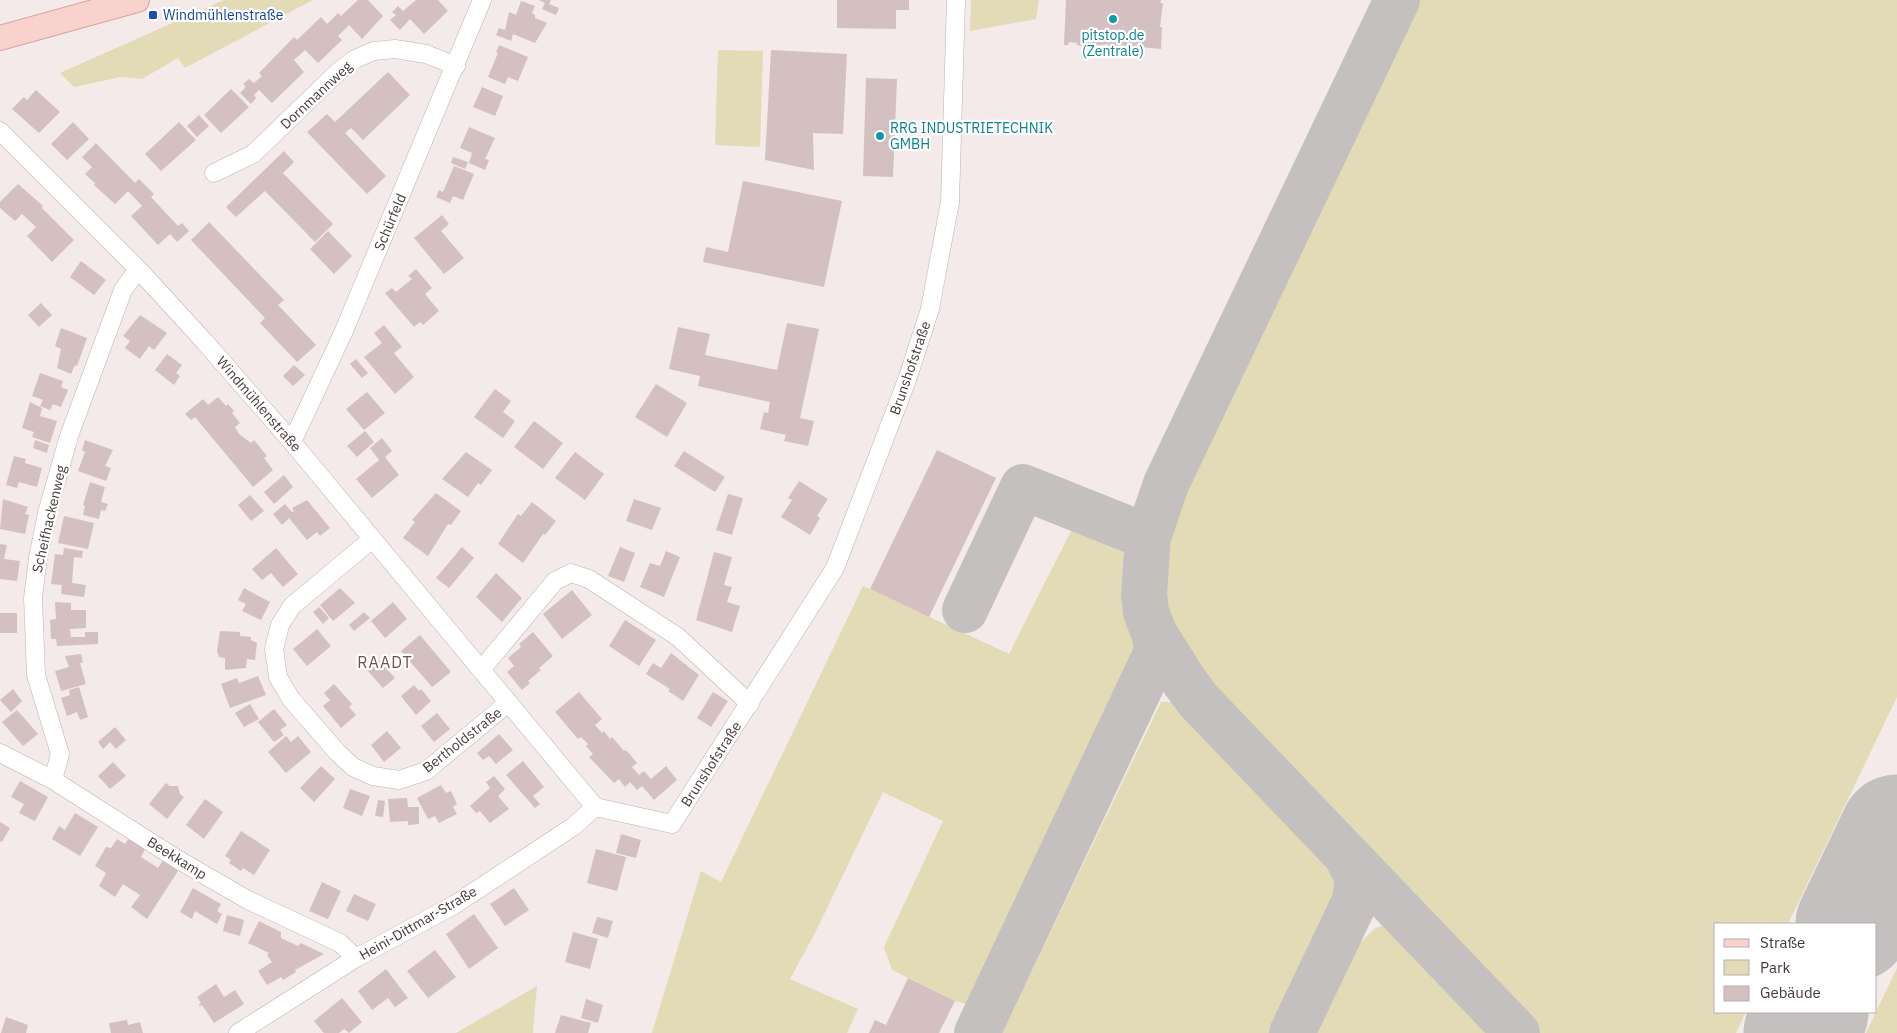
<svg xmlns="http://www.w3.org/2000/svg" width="1897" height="1033" font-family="'IBM Plex Sans',sans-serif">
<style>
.green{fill:#e3dab6}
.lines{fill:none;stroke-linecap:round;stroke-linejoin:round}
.taxiway{stroke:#c5c0c0;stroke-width:46}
.runway{stroke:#c5c0c0;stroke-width:115}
.building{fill:#d4c0c1}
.street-casing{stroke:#c1b0b0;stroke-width:19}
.secondary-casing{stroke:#d4a5a2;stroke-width:26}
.street{stroke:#fff;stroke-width:18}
.secondary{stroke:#f9d1cd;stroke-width:24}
.transit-dot{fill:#1a4fb4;stroke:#fff;stroke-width:2}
.culture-dot{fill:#0f9aa8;stroke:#fff;stroke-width:2}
.labels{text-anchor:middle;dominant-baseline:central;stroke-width:4.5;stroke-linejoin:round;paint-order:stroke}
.transit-label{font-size:14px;fill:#164399;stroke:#fff;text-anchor:start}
.culture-label{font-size:14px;fill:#0d838f;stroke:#fff}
.street-label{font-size:14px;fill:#463839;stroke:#fff}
.quarter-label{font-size:16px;letter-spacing:1px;fill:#685152;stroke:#fff}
</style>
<rect width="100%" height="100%" fill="#f3eae9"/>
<path class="green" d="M224 0H313L185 68 178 58 142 79 121 77 74 87 60 73Z
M971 0H1039L1036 19 970 31Z
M1415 0H1897V697L1788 924H1716V1012H1746L1736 1033H1540L1222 696 1180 637 1164 605 1163 553 1180 492Z
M718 50 763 51 760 147 715 145Z
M1072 529 1122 551 1130 565 1136 658 970 1005 955 1001 892 970 884 947 943 821 883 792 815 933 790 979 858 1009 847 1033H652L701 871 721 882 863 586 1009 654Z
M1161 702H1177L1333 865 1336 902 1273 1033H1002Z
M1388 923 1494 1033H1314L1355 948 1374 929Z
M1897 968V1033H1866Z
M537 986 533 1033H456Z"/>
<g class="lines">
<path class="taxiway" d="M1397 0 1166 484 1148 537 1144 594 1146 612 1154 633 1184 681 1198 700 1517 1033
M965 610 1023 487 1148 537
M977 1033 1155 656 1157 646 1154 633
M1292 1033 1355 901 1358 878 1347 856"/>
<path class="runway" d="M1853 924 1897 832
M1801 1033 1811 1012"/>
</g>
<path class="building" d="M358 0H368L383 16 362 39 349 25 338 36 342 40 318 63 305 50 294 60 304 72 272 103 259 90 254 95 256 98 251 104 240 93 246 87 243 84 249 79 254 83 262 76 259 73 294 37 297 40 321 17 327 24 338 13 341 16Z
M416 0H438L448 11 424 34 410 19 400 30 390 20 396 15 392 12 398 6 403 11Z
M539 0H551L549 4 559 8 556 15 542 9 545 3Z
M837 0H909V10H896V29L837 28Z
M1066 0H1161L1160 3H1163L1160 27H1162L1161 49 1129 46V48L1123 47V45L1108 47V44L1092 46V43H1083V46L1077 45V43L1069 42 1068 45H1064Z
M521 1 535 6 532 13 535 15V18L547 23 535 43 513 34 511 41 496 35 499 28 505 30 509 12 516 15Z
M499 45 528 57 518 81 508 77 505 84 488 77 498 53 496 52Z
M771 50 847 54 843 134 813 133 814 170 765 160Z
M388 72 410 95 363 140 351 128 345 133 386 176 367 194 307 132 327 114 335 122Z
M866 78 897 79 893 177 863 176Z
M482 87 503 96 495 116 473 107Z
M231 89 249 107 221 133 204 115Z
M36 90 60 112 39 133 12 109 24 97 27 100Z
M199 115 209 126 197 137 187 126Z
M73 122 89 139 67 160 51 144Z
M179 122 196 140 161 171 145 154Z
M469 127 495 138 485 159 489 160 485 170 469 163 472 153 460 148Z
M96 143 135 183 139 179 154 194 151 197 178 226 182 223 189 231 177 242 170 234 158 245 145 231 131 216 142 206 128 191 115 204 94 185 95 183 85 174 92 167 82 157Z
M284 151 294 162 283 173 333 224 315 242 265 191 236 217 226 207Z
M453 157 468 162 465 169 451 163Z
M454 166 474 174 463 200 453 196 450 203 436 197 439 190 443 192Z
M743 181 842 201 824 287 703 262 706 247 728 252Z
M18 184 43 206 42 208 74 240 52 262 27 236 36 227 22 214 15 221 0 208V202Z
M442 215 449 224 441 231 464 258 444 274 414 238Z
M209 222 284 300 278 305 316 345 297 362 260 323 265 318 191 240Z
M328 231 352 256 334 274 310 249Z
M81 261 106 280 94 295 70 277Z
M416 269 432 288 425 294 439 311 423 325 420 322 414 327 385 293 392 288 396 292 412 279 408 276Z
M41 303 52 315 39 327 28 315Z
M140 315 167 333 154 350 149 346 140 359 125 348 130 341 123 336Z
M787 323 819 329 800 418 814 421 808 446 784 441 786 435 760 429 764 412 768 413 770 402 698 386 700 376 669 369 678 327 710 334 705 355 777 370Z
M384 325 402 347 394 353 414 377 395 394 364 357 382 343 374 333Z
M61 328 87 338 77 366 75 365 71 374 57 368 61 349 55 346Z
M167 354 182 365 176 373 180 376 174 385 155 370Z
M356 359 368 373 362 378 350 364Z
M294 365 305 375 293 386 283 376Z
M40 373 63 381 61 387 68 390 61 407 53 404 50 410 40 406 43 400 32 396Z
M656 384 687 403 667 437 635 417Z
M495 389 511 401 503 412 515 421 503 438 474 417Z
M367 392 385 413 364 430 346 409Z
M218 397 226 406 228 404 234 411 232 413 240 423 235 427 239 434 251 443 254 440 267 456 264 458 273 470 253 487 195 417 191 420 185 414 203 399 208 405Z
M30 402 42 408 40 416 57 421 50 443 32 437 34 432 22 428Z
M534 421 563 443 543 469 514 447Z
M365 431 374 442 357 457 347 446Z
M382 438 392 451 385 457 399 475 372 498 356 479 379 460 370 448Z
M35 440 49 445 47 453 33 448Z
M85 440 113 450 105 466 111 468 106 481 78 471 85 452 82 450Z
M937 450 996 478 929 617 870 589Z
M684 451 725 477 715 492 674 466Z
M466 452 492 470 481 485 478 483 468 497 442 479Z
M575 452 604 474 585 500 555 478Z
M14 456 26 459 25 463 42 468 37 487 19 482 17 488 6 485Z
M284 475 293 487 274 504 264 492Z
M799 481 828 499 817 516 820 518 810 535 781 517 792 500 788 498Z
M90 482 105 487 101 502 108 504 105 511 101 510 99 519 83 515 85 506 83 505Z
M436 493 461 511 451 525 448 524 428 556 403 538 415 522 412 520Z
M728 494 743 498 732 535 716 530Z
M250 495 264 511 251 521 238 505Z
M3 499 28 507 25 514 29 515 25 534 0 529Z
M634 499 661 508 652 530 626 521Z
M307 500 330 528 320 536 317 532 307 540 289 518 282 525 273 514 285 504 292 512 294 511 292 508Z
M532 502 556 521 545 535 543 534 523 563 498 544 518 514 521 516Z
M64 516 94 523 88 549 58 543Z
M0 544 7 545 4 559 20 561 17 581 0 579Z
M462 547 474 558 449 588 436 578Z
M620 547 635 553 624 582 608 576Z
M64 548 83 551 82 558 74 557 72 583 86 585 84 597 61 594 62 585 51 584 55 554 63 555Z
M276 548 298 574 283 587 271 573 262 580 252 569Z
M666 551 680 557 664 597 640 587 650 563 660 566Z
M714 552 732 557 724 585 732 587 727 602 740 606 732 632 696 620Z
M496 573 522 598 502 622 476 597Z
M244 588 270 602 261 620 242 611 246 604 238 600Z
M340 588 355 603 333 621 320 605Z
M572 590 592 615 562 639 543 614Z
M55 602 71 603V610H86V628L70 629 71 637H85V632H98V644L57 646 56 639H51L50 620 56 619Z
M393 602 407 619 385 638 371 621Z
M319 607 329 618 323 624 313 612Z
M364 612 370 618 354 631 349 625Z
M0 613H17V633H0Z
M625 620 656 640 639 666 609 646Z
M317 629 331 646 307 666 293 649Z
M220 631 240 632V636L251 637V640L257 643 255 660 247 659 246 668 225 670V658L219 657 217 651Z
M533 632 553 656 539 668 541 670 528 681 530 683 522 690 507 672 514 666 508 658 521 647 519 644Z
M420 635 451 672 432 687 401 651Z
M671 653 699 675 683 701 668 691 670 689 646 674 653 663 661 668Z
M81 654 83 662 80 663 86 684 61 691 55 671 69 667 65 656Z
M378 659 395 678 383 688 366 669Z
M258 676 266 695 230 708 221 684 237 678 239 683Z
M334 684 352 704 349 707 356 715 341 728 323 706 330 700 324 693Z
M414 685 419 691 421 689 431 701 416 715 401 696Z
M79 687 88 717 80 720 77 712 67 716 61 698 70 695 69 690Z
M13 689 22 701 11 712 0 700Z
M579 692 602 719 595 725 602 733 604 731 610 739 612 737 624 751 626 750 637 763 632 767 639 775 644 771 651 779 666 766 677 780 654 800 642 786 637 790 630 782 625 787 619 779 614 783 589 757 593 754 586 746 588 744 581 737 578 739 555 712Z
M713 692 728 701 711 727 697 718Z
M250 704 259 719 244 727 235 713Z
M274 709 287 725 280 730 284 735 274 742 258 722Z
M17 710 38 734 23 746 2 722Z
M437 713 450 729 434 742 421 726Z
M115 727 126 740 116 749 110 742 103 749 98 742Z
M387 731 401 748 384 762 371 745Z
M499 734 513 750 496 764 489 756 483 760 477 753Z
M286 736 291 742 298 736 311 752 286 773 268 752Z
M523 761 544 787 533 796 540 804 535 808 506 775Z
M113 762 126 776 110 789 98 776Z
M321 766 335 779 314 802 300 788Z
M494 776 505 789 498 796 509 809 490 823 480 811 476 813 470 806 490 788 486 782Z
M20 781 48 797 35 821 19 813 24 804 11 797Z
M166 783 170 786H178L180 794 184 797 167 819 149 804Z
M441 785 446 793 451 791 457 804 453 807 457 814 439 823 435 816 428 819 417 798Z
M350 789 370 796 362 816 343 808Z
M407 798 408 807H419V824L408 825V821L390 822 388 799Z
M205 799 223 812 204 839 186 825Z
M378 800 385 801 383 817 375 816Z
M75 813 98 827 80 856 52 839 59 826 65 830Z
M0 822 10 828 2 842 0 841Z
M241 831 270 850 254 875 243 868 241 871 229 863 231 860 225 856Z
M621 834 641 840 636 858 616 853Z
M129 838 145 849 141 857 158 868 163 860 178 871 147 919 131 907 140 895 123 884 115 897 99 886 106 873 95 866 106 847 111 848 117 839 125 844Z
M596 849 626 857 617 891 587 883Z
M322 882 341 891 328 919 309 911Z
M193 888 221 904 217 911 222 914 217 924 195 911 192 919 180 912Z
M514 888 529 910 505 926 490 904Z
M354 894 376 904 368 921 346 911Z
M474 914 498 948 469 969 446 934Z
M227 915 244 920 240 936 223 931Z
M597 917 613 921 608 938 592 933Z
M259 921 281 932V938L298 946 301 943 324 954 295 970 296 972 283 980 281 977 267 985 258 971 272 962 267 955 269 953 248 943Z
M573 932 598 939 590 969 565 962Z
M435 950 456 977 428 998 407 971Z
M386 969 408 998 395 1007 388 998 372 1010 358 991Z
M908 978 955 1001 939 1033H869L875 1020 886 1025Z
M216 984 224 997 235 990 244 1004 214 1023 202 1005 200 1006 199 1004 201 1003 197 997Z
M342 998 362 1022 349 1033 344 1029 339 1033H324L314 1021Z
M586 999 603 1005 598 1023 581 1018Z
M561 1015 591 1023 588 1033H555Z
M6 1017 28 1025 26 1033H1Z
M127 1020 128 1025 140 1022 143 1033H111L109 1023Z"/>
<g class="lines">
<defs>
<path id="street" d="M0 131 138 269 204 341 292 442 595 807 672 824 835 568 907 380 930 309 950 202 956 0
M214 173 253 154 338 72 355 59 374 51 395 49 426 54 456 66
M292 442 343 333 482 0
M371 540 292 606 280 625 274 649 278 677 291 699 337 752 353 767 373 776 399 780 426 771 508 703
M481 670 555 581 571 573 589 579 678 637 750 704
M0 753 53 780 177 859 248 900 340 943 356 958
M53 780 60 754 36 675 33 598 38 558 47 513 69 436 123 290 138 269
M238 1033 356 958 454 905 574 826 595 807"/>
<path id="secondary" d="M0 38 137 0"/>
</defs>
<use href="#street" class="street-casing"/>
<use href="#secondary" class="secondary-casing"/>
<use href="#street" class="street"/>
<use href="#secondary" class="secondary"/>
</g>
<rect class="transit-dot" x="148" y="10" width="10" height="10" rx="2.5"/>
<g class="culture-dot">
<circle cx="1113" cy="19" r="5"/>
<circle cx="880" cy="136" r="5"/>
</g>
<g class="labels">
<g class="transit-label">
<text x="163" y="15">Windmühlenstraße</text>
</g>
<g class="culture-label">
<text x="1113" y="35">pitstop.de<tspan x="1113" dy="16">(Zentrale)</tspan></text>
<text x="890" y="128" text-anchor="start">RRG INDUSTRIETECHNIK<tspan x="890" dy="16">GMBH</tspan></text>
</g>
<g class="street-label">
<text transform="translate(316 95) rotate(-43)">Dornmannweg</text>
<text transform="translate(390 222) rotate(-67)">Schürfeld</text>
<text transform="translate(910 368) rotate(-71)">Brunshofstraße</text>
<text transform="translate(259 404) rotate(49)">Windmühlenstraße</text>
<text transform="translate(49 519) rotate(-77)">Scheifhackenweg</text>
<text transform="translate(462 740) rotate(-38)">Bertholdstraße</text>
<text transform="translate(711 764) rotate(-57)">Brunshofstraße</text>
<text transform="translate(177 858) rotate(32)">Beekkamp</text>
<text transform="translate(418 923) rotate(-30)">Heini-Dittmar-Straße</text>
</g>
<g class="quarter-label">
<text x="385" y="662">RAADT</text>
</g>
</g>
<rect x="1714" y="923" width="162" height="90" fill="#ffffff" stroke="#b5afb0"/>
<rect x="1724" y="939" width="25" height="8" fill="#f9d1cd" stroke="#b5afb0"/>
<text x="1760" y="948" font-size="15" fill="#463839">Straße</text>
<rect x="1724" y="960" width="25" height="15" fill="#e3dab6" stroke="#b5afb0"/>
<text x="1760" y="973" font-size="15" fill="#463839">Park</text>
<rect x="1724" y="986" width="25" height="15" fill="#d4c0c1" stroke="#b5afb0"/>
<text x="1760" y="998" font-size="15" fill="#463839">Gebäude</text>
</svg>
